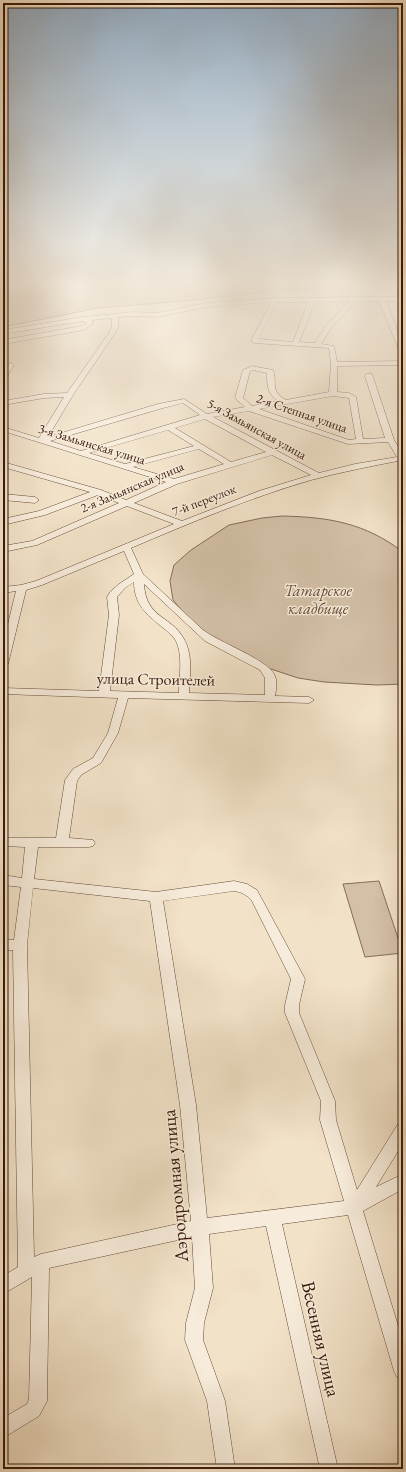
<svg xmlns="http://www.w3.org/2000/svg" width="406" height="1472" font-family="'EB Garamond',serif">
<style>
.green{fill:#d3c0a7;stroke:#866c58}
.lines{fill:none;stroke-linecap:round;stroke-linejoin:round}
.minor-casing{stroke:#674a38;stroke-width:1}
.minor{fill:#f7ecdb;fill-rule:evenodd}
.labels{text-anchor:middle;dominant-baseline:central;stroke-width:3;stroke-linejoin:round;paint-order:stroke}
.far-street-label{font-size:13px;fill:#391808;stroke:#f7ecdb}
.park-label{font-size:16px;font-style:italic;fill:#674a38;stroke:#f7ecdb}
.street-label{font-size:16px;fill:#391808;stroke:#f7ecdb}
.near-street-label{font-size:19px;fill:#391808;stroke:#f7ecdb}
</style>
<rect width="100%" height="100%" fill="#f2e2c8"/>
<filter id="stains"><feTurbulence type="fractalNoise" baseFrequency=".005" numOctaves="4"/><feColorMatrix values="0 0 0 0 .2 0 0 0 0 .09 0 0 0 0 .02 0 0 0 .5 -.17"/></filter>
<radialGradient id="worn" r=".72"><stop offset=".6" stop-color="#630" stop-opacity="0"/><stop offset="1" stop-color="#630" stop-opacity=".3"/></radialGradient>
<path class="green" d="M24 283H393L394 284 284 290 184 301 98 308 3 327V286Z
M282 516C329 517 365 523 403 552V684L377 685 324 682 298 678 271 669 237 652 205 633 185 615 173 600 170 581 174 565 191 550 229 525 262 518Z
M379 881 403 953 365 957 343 884Z"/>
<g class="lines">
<defs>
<path id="minor" d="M403 297V301H386L403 345V355L400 353 379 301H356L331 328 321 344 334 346 337 362 403 361V365L337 366V392L349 393 356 397 363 439 385 438 365 376 366 374H372L394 440 403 454V460C372 466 341 472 311 480 249 498 190 523 131 548L143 574 203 630C219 642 267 660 274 674 278 681 276 689 275 696L309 697 314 700 309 703 128 698 118 733 101 763 81 775 77 781 69 838 93 840 95 843 93 846 89 847H38L34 879 156 892 234 881 247 884 257 890 305 979 299 1005V1013L335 1101 336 1120 357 1190 398 1124 403 1122V1143L376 1187 403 1174V1189L363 1211 403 1342V1380L397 1377 394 1371 348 1215 282 1224 338 1469H320L266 1226 209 1234 213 1288 204 1323 203 1340 225 1401 235 1469H217L207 1401 185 1340 186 1323 195 1288 192 1237 49 1268 47 1401 39 1416 3 1438V1418L27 1404 29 1399 32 1277 3 1294V1276L18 1267 13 950H3V940H14L21 887 3 885V875L22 878 25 847 3 846V838H56L65 780 73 769 93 758 108 733 118 698 3 694V688L99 691 109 615 107 597 110 592 119 584 134 574 124 551 42 585 26 590 8 664 3 667V644L16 591 3 593V587L21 585 36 581 174 524 127 506 37 545 3 552V546L32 541 119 503 98 495 45 515 3 525V519L39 511 90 492 3 467V462L101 490 126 500 166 482 3 431V427L39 438 64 397 44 398 3 405V401L44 394 67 393 109 333 112 327V318L92 320V324L84 330 3 344V340L82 326 87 323 83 321 3 334V330L83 317 133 312 157 313 206 303 275 298ZM349 301 326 326 315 343 299 342 315 302ZM271 302 251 341 254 343 329 348 331 364 329 392 286 400C269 390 278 384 273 370L252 366 243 370 235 398 245 407 207 414 184 399 158 404 48 437 73 395 115 333 118 327V317L133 316 157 317 206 307ZM277 302H308L293 342 258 339ZM253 370 267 373C267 385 267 393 278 401L252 406 243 398 250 371ZM333 396 349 398 356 439 349 440 259 409ZM183 403 200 415 81 451 50 441 163 408ZM249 411 348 444 388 442 397 457 355 464 319 473 213 417ZM205 419 266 452 231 462 175 428ZM168 430 194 446 125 464 89 453ZM199 449 224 464 174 479 133 467ZM272 455 311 475 259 491 182 521 134 503 177 484ZM134 582C134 604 146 614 162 627 166 630 171 634 174 638 184 652 179 677 179 693L110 691 119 615 117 597 125 588ZM144 584 205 641 260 670 265 678V695L189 693C190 676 193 654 184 639 171 615 146 619 144 584ZM33 888 150 901 180 1105 191 1221 41 1254 34 1257 27 945ZM234 891C242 892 247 895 252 901L291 979 285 1005V1013L321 1101 320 1120 344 1201 207 1218 196 1105 163 901Z
M11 363 14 365 6 378H3C3 372 4 365 11 363Z
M3 494 35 497 39 500 35 503 3 500Z"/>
</defs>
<use href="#minor" class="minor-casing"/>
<use href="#minor" class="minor"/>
</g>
<linearGradient id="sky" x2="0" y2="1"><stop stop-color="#93abc1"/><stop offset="0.58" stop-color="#f9f2e6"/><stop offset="1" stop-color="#f9f2e6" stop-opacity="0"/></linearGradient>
<rect width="406" height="489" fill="url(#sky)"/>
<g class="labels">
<g class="far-street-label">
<text transform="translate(302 413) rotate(19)">2-я Степная улица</text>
<text transform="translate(257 429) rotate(29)">5-я Замьянская улица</text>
<text transform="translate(92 444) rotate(17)">3-я Замьянская улица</text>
<text transform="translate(132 487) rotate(-23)">2-я Замьянская улица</text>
<text transform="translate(204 500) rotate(-21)">7-й переулок</text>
</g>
<g class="park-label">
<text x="318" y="590">Татарское<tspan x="318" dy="18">кладбище</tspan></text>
</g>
<g class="street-label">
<text transform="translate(156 679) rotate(1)">улица Строителей</text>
</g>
<g class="near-street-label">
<text transform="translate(175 1186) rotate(-95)">Аэродромная улица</text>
<text transform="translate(321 1339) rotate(77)">Весенняя улица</text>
</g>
</g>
<rect width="406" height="1472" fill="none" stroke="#f2e2c8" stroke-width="16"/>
<rect x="4" y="4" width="398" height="1464" fill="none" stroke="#391808" stroke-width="2"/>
<rect x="8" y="8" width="390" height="1456" fill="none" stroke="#391808"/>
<rect width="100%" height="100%" filter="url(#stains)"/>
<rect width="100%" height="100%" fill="url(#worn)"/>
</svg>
